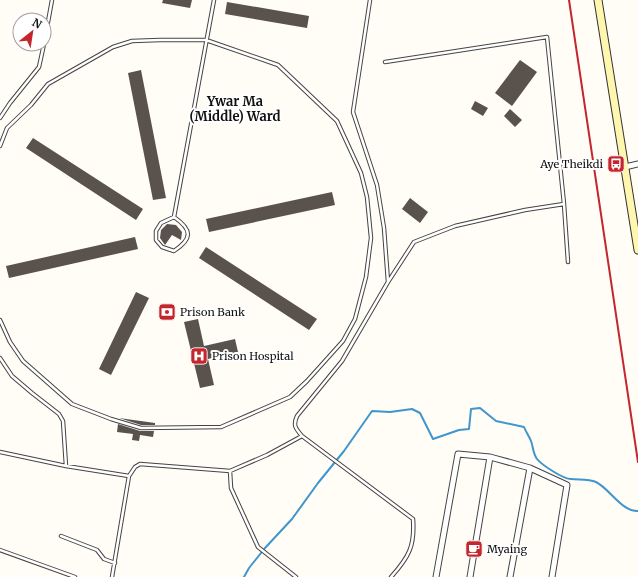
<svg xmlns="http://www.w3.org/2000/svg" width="638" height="577" font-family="Merriweather,serif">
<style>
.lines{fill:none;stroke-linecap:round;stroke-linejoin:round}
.stream{stroke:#3f96cf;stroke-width:2}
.building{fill:#5a524d}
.lane-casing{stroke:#444;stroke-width:4.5}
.street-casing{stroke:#444;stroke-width:7}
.secondary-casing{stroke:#333;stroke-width:9}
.lane{stroke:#fff;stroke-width:2.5}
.street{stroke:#fff;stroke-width:5}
.secondary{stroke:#fff6b0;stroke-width:7}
.rail{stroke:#c4262e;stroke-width:2}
.labels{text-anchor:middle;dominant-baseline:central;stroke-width:4;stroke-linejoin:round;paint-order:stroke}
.poi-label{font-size:11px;fill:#111;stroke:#fff;text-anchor:start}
.quarter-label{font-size:13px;font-weight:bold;fill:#111;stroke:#fff}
</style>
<rect width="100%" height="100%" fill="#fffdf5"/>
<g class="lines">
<path class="stream" d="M244 577 249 568 265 548 292 519 318 483 344 451 372 411 390 412 412 409 420 413 433 439 459 430 469 429 471 409 480 408 496 421 524 427C526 432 529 436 531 441 533 446 533 454 537 459 542 465 563 479 571 479 579 480 588 479 596 482 610 489 622 512 638 511"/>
</g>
<path class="building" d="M163 0H192L190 8 162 3Z
M227 2 309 16 307 28 225 14Z
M520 60 537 72 512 106 495 93Z
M141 70 166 198 153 200 128 73Z
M475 101 488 108 483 116 471 109Z
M510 109 522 120 515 127 504 116Z
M33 138 143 209 136 220 26 148Z
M332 192 335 205 209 232 206 219Z
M410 198 428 212 420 223 402 209Z
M167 224 176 225 182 232 181 240 172 235 165 245 160 238 161 230Z
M135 237 138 249 9 278 6 266Z
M206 247 317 319 309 330 199 258Z
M136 292 149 298 111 375 99 369Z
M198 319 204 346 235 339 238 352 208 359 214 385 200 388 184 322Z
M119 418 155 423V425H141Z
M118 424 140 431H154L153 437 140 435 139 441 132 440 133 434 117 432Z"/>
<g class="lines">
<defs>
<path id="lane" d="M370 0 353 112 377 185 384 228 388 282
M44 44 52 0
M385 62 547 37 564 204
M0 118 10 103 39 67 44 44
M0 146 7 128 31 105 48 84 113 47 132 41 160 40H206L278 65 337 121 361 173 367 197 371 238 366 277 355 319 343 341 307 381 290 397 221 427 141 428 111 419 72 404 23 361 10 342 0 320
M174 217 214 0
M174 217C193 230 192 239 174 251L162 247 156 240V231L161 223Z
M0 358 12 376 32 393 59 414 63 421 66 466
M0 452 66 466 129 476
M230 471 231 488 258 547 296 577
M61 536 97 550 104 559 115 563
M0 550 75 577
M112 577 129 476 135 467 140 464 230 471 267 455 302 436
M391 577C409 557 415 546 413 519L302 436C295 428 293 425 297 416L342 361 388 282 414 242 455 226 525 210 564 204 568 262"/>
<path id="street" d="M625 167 638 164
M436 577 458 454 490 457 530 468 567 485 552 577
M470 577 490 457
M510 577 530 468"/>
<path id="secondary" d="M598 0 638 250"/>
</defs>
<use href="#lane" class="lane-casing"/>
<use href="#street" class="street-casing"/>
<use href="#secondary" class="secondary-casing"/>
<use href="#lane" class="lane"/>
<use href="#street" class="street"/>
<use href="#secondary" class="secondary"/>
<path class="rail" d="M569 0 638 462"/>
</g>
<defs>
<symbol id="bus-square" viewBox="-11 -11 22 22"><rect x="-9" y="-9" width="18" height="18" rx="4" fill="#c4262e" stroke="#fff"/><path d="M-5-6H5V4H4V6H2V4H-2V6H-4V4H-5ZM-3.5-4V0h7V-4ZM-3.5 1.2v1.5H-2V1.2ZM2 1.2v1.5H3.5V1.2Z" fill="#fff"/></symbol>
<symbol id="bank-square" viewBox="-11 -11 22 22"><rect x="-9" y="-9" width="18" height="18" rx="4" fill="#c4262e" stroke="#fff"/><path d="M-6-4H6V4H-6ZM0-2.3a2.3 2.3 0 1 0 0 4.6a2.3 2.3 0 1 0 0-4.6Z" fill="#fff"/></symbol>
<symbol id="hospital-square" viewBox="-11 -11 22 22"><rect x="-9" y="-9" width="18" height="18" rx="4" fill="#c4262e" stroke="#fff"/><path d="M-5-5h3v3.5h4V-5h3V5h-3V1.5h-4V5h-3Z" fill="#fff"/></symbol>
<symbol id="cafe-square" viewBox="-11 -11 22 22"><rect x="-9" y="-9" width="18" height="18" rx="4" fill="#c4262e" stroke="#fff"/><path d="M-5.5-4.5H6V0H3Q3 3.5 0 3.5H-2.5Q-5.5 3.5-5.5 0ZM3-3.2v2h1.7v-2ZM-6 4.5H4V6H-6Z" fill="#fff"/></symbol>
</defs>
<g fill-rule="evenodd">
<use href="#bus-square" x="606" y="154" width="20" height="20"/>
<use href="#bank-square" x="157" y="302" width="20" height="20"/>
<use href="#hospital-square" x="189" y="346" width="20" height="20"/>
<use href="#cafe-square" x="464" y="539" width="20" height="20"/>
</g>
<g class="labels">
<g class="poi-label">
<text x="603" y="164" text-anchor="end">Aye Theikdi</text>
<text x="180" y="312">Prison Bank</text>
<text x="212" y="356">Prison Hospital</text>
<text x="487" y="549">Myaing</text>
</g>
<g class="quarter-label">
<text x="235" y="101">Ywar Ma<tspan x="235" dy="15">(Middle) Ward</tspan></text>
</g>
</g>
<g transform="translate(32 32) rotate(30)"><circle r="19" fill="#ffffff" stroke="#a0a0a0"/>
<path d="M0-3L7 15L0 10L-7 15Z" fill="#c4262e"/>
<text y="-6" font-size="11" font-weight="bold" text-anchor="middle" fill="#111111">N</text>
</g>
</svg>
